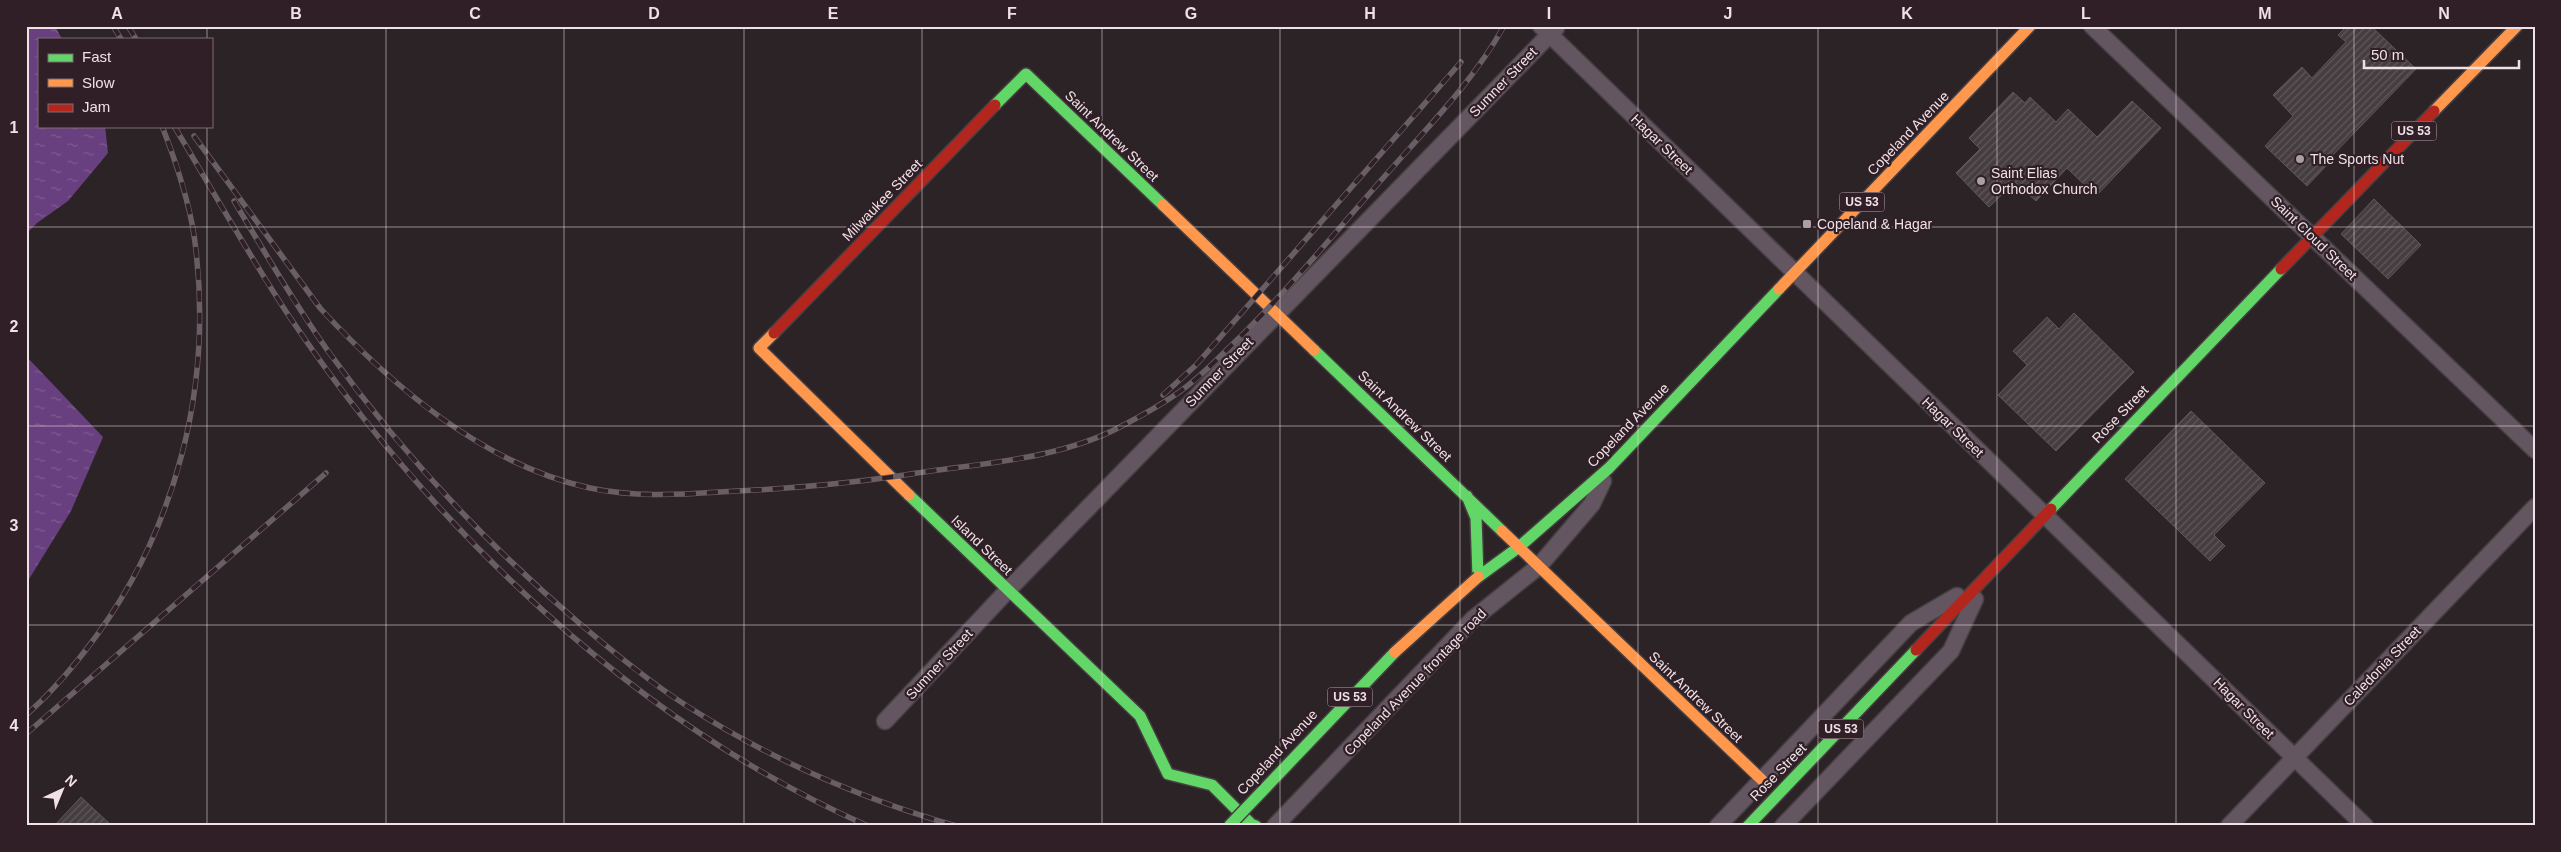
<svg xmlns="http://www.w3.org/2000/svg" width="2561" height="852" font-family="Arial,sans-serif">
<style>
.water{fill:url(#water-ripples)}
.building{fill:url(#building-hatch);stroke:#605759}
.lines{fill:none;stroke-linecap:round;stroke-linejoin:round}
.street-casing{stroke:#463f42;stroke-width:19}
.fast-casing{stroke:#463f42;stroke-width:14}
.slow-casing{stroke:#463f42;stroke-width:14}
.jam-casing{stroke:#463f42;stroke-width:14}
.street{stroke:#645661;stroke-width:16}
.fast{stroke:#63d668;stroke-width:11}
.slow{stroke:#ff974d;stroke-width:11}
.jam{stroke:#b3261e;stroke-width:11}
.rail-casing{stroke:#685e64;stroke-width:5.5}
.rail{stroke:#301f26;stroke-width:4;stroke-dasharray:11;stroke-linecap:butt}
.fast-bridge-casing{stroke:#463f42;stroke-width:14;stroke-linecap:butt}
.slow-bridge-casing{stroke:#463f42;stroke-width:14;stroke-linecap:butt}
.fast-bridge{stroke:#63d668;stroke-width:11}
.slow-bridge{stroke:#ff974d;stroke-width:11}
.grid{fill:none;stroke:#eee2e6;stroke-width:1;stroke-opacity:0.55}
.poi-dot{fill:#aa9fa3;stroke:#301f26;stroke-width:2}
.labels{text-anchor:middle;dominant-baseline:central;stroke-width:4.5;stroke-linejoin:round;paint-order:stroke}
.shield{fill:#301f26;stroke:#b5a8ac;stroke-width:1}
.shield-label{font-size:12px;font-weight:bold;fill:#eee2e6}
.street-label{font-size:14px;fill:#eee2e6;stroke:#301f26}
.poi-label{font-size:14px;fill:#eee2e6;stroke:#301f26;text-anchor:start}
.neatline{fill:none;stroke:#eee2e6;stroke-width:2}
.grid-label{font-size:16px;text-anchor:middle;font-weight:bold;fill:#eee2e6}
</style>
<defs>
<pattern id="water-ripples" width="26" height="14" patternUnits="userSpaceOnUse" patternTransform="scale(1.25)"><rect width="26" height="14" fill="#69407f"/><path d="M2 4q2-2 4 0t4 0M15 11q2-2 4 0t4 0" fill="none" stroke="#7f5b91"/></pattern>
<pattern id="building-hatch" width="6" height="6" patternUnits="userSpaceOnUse" patternTransform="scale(1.25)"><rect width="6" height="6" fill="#453d3f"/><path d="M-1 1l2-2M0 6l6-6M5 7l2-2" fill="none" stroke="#60595b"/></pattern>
</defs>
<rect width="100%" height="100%" fill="#2c2327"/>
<path class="water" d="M26 26H55L62 39H39V126H105L108 153 68 201 37 223 26 234Z
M26 356 103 437 71 511 26 584Z"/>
<path class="building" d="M2347 26H2371L2416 69 2325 163 2327 165 2307 186 2265 146 2293 116 2273 95 2302 67 2312 78 2346 42 2338 35Z
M2013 92 2025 103 2030 97 2056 122 2068 109 2097 137 2132 101 2161 128 2096 196 2067 168 2036 201 2015 182 1989 207 1956 173 1980 149 1969 138Z
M2374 199 2421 245 2388 279 2341 234Z
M2074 313 2134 372 2056 451 1998 395 2027 365 2013 351 2047 317 2059 329Z
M2191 411 2265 483 2214 535 2225 546 2210 561 2125 479Z
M81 797 112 826H54Z"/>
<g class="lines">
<defs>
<path id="street" d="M1541 26 2365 826
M2092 26 2535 450
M885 721 1007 591 1556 28
M1275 826 1473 619 1539 566 1592 504 1603 481
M1718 826 1911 623 1957 596
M1783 826 1951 651 1975 599
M2229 826 2535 507"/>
<path id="fast" d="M995 105 1026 74 1163 205
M1314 350 1502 531
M909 495 1140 716 1168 774 1212 785 1251 824 1256 826
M1467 496 1476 518 1478 577
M2051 509 2281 269
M1478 577 1519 547 1609 468 1779 289
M1748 826 1916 650"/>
<path id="slow" d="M2434 111 2517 26
M1163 205 1314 350
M1779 289 2030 26
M774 333 759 348 909 495
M1502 531 1762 780"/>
<path id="jam" d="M2281 269 2434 111
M774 333 995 105
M1916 650 2051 509"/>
</defs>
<use href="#street" class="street-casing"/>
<use href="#fast" class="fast-casing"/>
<use href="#slow" class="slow-casing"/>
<use href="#jam" class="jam-casing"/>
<use href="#street" class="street"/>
<use href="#fast" class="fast"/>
<use href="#slow" class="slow"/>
<use href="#jam" class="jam"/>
<defs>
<path id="rail" d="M113 26 121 39
M128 26 136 39
M174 126C212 189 248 254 289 316 431 527 633 722 868 826
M194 136 320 308C392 386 484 465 590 488 632 497 676 495 719 492 783 489 848 484 911 474 981 463 1057 460 1120 427 1141 416 1163 404 1182 390 1203 375 1221 355 1240 337 1291 287 1336 231 1384 177 1426 129 1473 82 1504 26
M234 201C264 251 294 303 328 351 400 451 484 542 578 622 613 652 648 681 687 706 770 759 862 799 956 826
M1163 395 1196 365 1461 62
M26 715C48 696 67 674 85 651 177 533 215 383 194 235 188 197 176 162 162 126
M26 734 326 473"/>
</defs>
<use href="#rail" class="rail-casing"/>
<use href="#rail" class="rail"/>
<defs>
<path id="fast-bridge" d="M1229 826 1395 652"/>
<path id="slow-bridge" d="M1395 652 1478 577"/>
</defs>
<use href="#fast-bridge" class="fast-bridge-casing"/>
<use href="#slow-bridge" class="slow-bridge-casing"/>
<use href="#fast-bridge" class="fast-bridge"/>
<use href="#slow-bridge" class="slow-bridge"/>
</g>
<path class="grid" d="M207 26V39M386 26V826M564 26V826M744 26V826M922 26V826M1102 26V826M1280 26V826M1460 26V826M1638 26V826M1818 26V826M1997 26V826M2176 26V826M2354 26V826M207 126V826M26 227H2535M26 426H2535M26 625H2535"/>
<g class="poi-dot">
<circle cx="2300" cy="159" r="5"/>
<circle cx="1981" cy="181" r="5"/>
<rect x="1802" y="219" width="10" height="10" rx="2.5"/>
</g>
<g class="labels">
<g class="shield">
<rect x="2391.5" y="121.5" width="45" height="19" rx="4"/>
<rect x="1839.5" y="192.5" width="45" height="19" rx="4"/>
<rect x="1327.5" y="687.5" width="45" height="19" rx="4"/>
<rect x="1818.5" y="719.5" width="45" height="19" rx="4"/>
</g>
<g class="shield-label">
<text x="2414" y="131">US 53</text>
<text x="1862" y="202">US 53</text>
<text x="1350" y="697">US 53</text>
<text x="1841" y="729">US 53</text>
</g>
<g class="street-label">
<text transform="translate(1503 82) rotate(-46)">Sumner Street</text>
<text transform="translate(1908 133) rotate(-46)">Copeland Avenue</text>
<text transform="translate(1112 136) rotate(44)">Saint Andrew Street</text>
<text transform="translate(1662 144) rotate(44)">Hagar Street</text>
<text transform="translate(882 200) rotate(-46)">Milwaukee Street</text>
<text transform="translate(2314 238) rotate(44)">Saint Cloud Street</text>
<text transform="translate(1219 372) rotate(-46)">Sumner Street</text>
<text transform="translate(2120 414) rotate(-46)">Rose Street</text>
<text transform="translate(1405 416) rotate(44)">Saint Andrew Street</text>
<text transform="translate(1628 425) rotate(-46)">Copeland Avenue</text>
<text transform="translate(1953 427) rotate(44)">Hagar Street</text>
<text transform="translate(982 545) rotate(44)">Island Street</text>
<text transform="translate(939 664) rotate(-47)">Sumner Street</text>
<text transform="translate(2382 666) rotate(-46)">Caledonia Street</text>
<text transform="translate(1415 682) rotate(-46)">Copeland Avenue frontage road</text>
<text transform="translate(1696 697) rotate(44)">Saint Andrew Street</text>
<text transform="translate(2244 708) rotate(45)">Hagar Street</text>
<text transform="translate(1277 752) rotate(-47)">Copeland Avenue</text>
<text transform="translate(1778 772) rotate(-46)">Rose Street</text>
</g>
<g class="poi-label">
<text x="2310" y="159">The Sports Nut</text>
<text x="1991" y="173">Saint Elias<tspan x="1991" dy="16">Orthodox Church</tspan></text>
<text x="1817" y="224">Copeland &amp; Hagar</text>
</g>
</g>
<rect width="2561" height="852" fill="none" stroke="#301f26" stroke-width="55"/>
<rect x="38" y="38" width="175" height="90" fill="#301f26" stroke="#7c6d73"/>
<rect x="48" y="54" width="25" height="8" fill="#63d668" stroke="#7c6d73"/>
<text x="82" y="62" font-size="15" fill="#eee2e6">Fast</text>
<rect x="48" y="79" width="25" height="8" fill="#ff974d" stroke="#7c6d73"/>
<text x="82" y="88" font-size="15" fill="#eee2e6">Slow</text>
<rect x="48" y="104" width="25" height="8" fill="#b3261e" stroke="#7c6d73"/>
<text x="82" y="112" font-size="15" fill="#eee2e6">Jam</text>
<g transform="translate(62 790) rotate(44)" stroke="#301f26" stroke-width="4" paint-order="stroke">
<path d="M0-4L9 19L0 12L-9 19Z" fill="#eee2e6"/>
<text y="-8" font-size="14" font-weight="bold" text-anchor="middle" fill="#eee2e6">N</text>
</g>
<path d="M2364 60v8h155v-8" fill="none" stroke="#eee2e6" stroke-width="2.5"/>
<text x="2371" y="60" font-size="15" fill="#eee2e6" stroke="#301f26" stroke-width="4" paint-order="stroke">50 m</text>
<rect x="28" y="28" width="2506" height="796" class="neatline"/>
<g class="grid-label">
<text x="117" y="19">A</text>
<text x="296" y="19">B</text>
<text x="475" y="19">C</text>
<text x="654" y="19">D</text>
<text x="833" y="19">E</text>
<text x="1012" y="19">F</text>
<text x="1191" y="19">G</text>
<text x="1370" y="19">H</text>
<text x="1549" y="19">I</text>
<text x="1728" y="19">J</text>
<text x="1907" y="19">K</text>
<text x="2086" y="19">L</text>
<text x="2265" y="19">M</text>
<text x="2444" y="19">N</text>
<text x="14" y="133">1</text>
<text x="14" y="332">2</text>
<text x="14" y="531">3</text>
<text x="14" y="731">4</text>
</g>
</svg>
